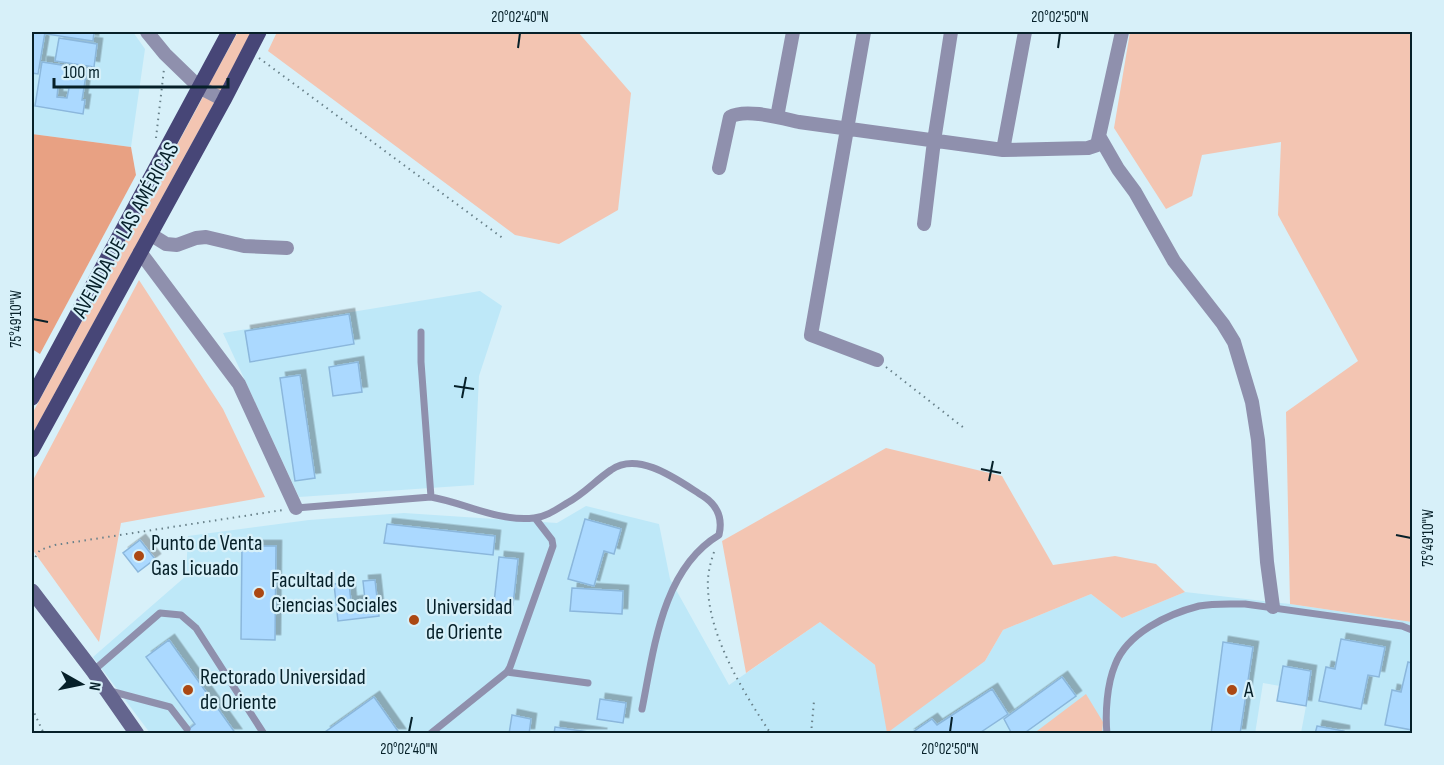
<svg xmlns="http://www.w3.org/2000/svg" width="1444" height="765" font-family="'Sofia Sans Condensed',sans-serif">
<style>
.built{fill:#bee8f8}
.green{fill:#f3c5b2}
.forest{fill:#e8a183}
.building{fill:#abd9ff;stroke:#8bb7dc;stroke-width:1.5;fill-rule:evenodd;filter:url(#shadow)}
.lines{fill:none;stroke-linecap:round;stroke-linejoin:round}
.path{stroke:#68818a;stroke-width:2;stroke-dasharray:1.5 4.5;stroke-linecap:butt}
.lane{stroke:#8f90ad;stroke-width:7}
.street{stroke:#8f90ad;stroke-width:14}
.secondary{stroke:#64658e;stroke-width:15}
.primary{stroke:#474677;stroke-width:15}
.ticks{fill:none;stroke:#062029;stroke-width:2}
.poi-dot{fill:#ab4813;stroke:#d7f0f9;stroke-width:2}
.labels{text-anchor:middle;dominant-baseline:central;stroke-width:4.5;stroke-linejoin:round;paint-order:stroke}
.street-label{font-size:22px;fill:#062029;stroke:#d7f0f9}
.poi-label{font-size:22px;fill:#062029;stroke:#d7f0f9;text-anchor:start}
.neatline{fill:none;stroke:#062029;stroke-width:2}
.ticks-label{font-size:15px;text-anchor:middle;fill:#062029}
</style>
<defs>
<filter id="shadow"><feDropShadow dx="5.5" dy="-5.5" stdDeviation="0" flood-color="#0004"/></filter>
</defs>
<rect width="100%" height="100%" fill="#d7f0f9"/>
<path class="built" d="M32 32H133L145 49 131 147 32 134Z
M480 291 502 306 479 376 474 485 299 497 223 333Z
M586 506 659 524 670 579 729 685 820 622 875 665 985 661 1003 630 1091 594 1122 618 1185 592 1290 604 1412 622V733H1301L1306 706 1277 701 1280 686 1263 683 1255 734 150 733 93 657 186 576 188 536 309 520 404 513 557 523Z"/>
<path class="green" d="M238 32H251L220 92 208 86Z
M277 32H578L631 93 618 210 559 244 515 235 268 51Z
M1130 32H1412V622L1290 604 1286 412 1358 361 1278 215 1281 142 1202 155 1192 196 1166 209 1114 128Z
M204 95 215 101 32 435V414Z
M139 280 223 409 265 497 121 523 99 642 32 549V482Z
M886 448 1002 476 1053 565 1115 556 1156 564 1185 592 1122 618 1091 594 1003 630 985 661 887 733 875 665 820 622 746 673 722 541Z
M1086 694 1103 722 1102 733 1033 734Z"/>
<path class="forest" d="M32 134 131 147 136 175 40 354 32 349Z"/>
<path class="building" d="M32 32H45L38 74 32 73Z
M47 32H94L93 41 46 34Z
M59 38 97 44 94 67 55 61Z
M42 62 87 69 82 100H85L83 114 35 106ZM58 87 69 88 67 98 57 97Z
M349 314 354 344 250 362 245 331Z
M358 362 362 392 333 396 329 367Z
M300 375 315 478 295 481 280 378Z
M585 519 621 529 614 554 604 551 594 586 568 579Z
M387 524 495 536 493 555 384 543Z
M140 540 155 559 138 572 123 553Z
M242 546H276L275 640 241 639Z
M499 557 518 559 513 605 494 603Z
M375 580 379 616 338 621 334 584 349 583 351 602 365 600 363 581Z
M572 588 623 591 622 614 570 611Z
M1341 639 1385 647 1379 677 1368 675 1361 709 1319 701 1326 667 1335 669Z
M169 640 236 734H183L195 724 146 657Z
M1223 642 1253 647 1240 734H1211Z
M1408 662 1412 663V730L1385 725 1392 690 1401 692Z
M1283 666 1311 671 1306 706 1277 701Z
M1062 677 1076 696 1023 734H1012L1004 719Z
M992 689 1008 714 978 734H910L932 719 937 725Z
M374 697 400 734H326L325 732Z
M600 699 626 703 623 723 597 719Z
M512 715 531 719 529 734H509Z
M1317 726 1344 731V734H1315Z
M555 727 602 734H554Z"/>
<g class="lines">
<path class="path" d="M259 58 504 239
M156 138 164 69
M886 367 964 428
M714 552C710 564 707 576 708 589 710 639 744 693 771 734
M32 562 40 550 55 545 283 510
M32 708 44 734
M811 734 814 701"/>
<path class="lane" d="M421 332V362L431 497
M296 508 431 497C465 503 499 522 534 518 546 517 557 509 567 503 584 494 596 480 611 470 639 450 679 481 703 496 717 505 723 518 719 535 662 569 654 649 642 709
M93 671 160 613 181 615 196 628 264 734
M507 672 588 683
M110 691 170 707 187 729
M430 734 507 672 510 667 553 546 552 540 535 518
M1107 734C1105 713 1107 684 1115 665 1127 633 1168 614 1199 606 1214 603 1230 604 1245 604L1402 626 1412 630"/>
<path class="street" d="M147 32 165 54 199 87 224 100
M864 32 811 335 877 360
M777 117 793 32
M1099 136 1118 169 1135 192 1174 261 1223 324 1234 342 1252 402 1258 440 1267 562 1273 607
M1003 150 1025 32
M719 168 730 117C745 108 781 118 799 122L1003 150 1088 148 1097 145 1122 32
M924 224 934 141 951 32
M150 234 166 244 177 245 196 238 206 237 244 246 287 248
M140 252 239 384 296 508"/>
<path class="secondary" d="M32 591 93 671 137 734"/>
<path class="primary" d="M32 398 229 32
M32 450 224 100 259 32"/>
</g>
<path class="ticks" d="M518 48 520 33M1058 48 1060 33M33 319 48 322M454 386 474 389M462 398 466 377M981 469 1001 473M989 481 993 461M1396 535 1411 538M409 732 412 717M950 732 952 717"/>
<g class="poi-dot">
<circle cx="139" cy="556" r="6"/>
<circle cx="259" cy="593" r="6"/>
<circle cx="414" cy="620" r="6"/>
<circle cx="188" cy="690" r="6"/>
<circle cx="1232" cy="690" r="6"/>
</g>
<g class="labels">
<g class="street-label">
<text transform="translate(126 230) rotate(-61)">AVENIDA DE LAS AMÉRICAS</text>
</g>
<g class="poi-label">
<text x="151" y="543">Punto de Venta<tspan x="151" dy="25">Gas Licuado</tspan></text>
<text x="271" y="580">Facultad de<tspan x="271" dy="25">Ciencias Sociales</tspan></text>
<text x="426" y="607">Universidad<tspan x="426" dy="25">de Oriente</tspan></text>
<text x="200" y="677">Rectorado Universidad<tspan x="200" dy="25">de Oriente</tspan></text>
<text x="1244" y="690">A</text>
</g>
</g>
<rect width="1444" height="765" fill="none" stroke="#d7f0f9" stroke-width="66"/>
<g transform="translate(81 684) rotate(99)" stroke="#d7f0f9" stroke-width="4.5" paint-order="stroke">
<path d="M0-4.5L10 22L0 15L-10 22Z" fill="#062029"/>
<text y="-9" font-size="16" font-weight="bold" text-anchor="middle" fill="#062029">N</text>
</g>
<path d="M54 78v9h174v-9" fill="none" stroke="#062029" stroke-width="3"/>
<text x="63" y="78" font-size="18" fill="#062029" stroke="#d7f0f9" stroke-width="4.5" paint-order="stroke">100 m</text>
<rect x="33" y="33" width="1378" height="699" class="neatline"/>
<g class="ticks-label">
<text x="520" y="22">20°02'40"N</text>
<text x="1060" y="22">20°02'50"N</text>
<text transform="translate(16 319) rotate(-90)" y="5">75°49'10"W</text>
<text transform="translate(1428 538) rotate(-90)" y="5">75°49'10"W</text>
<text x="409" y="754">20°02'40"N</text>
<text x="950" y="754">20°02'50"N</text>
</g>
</svg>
